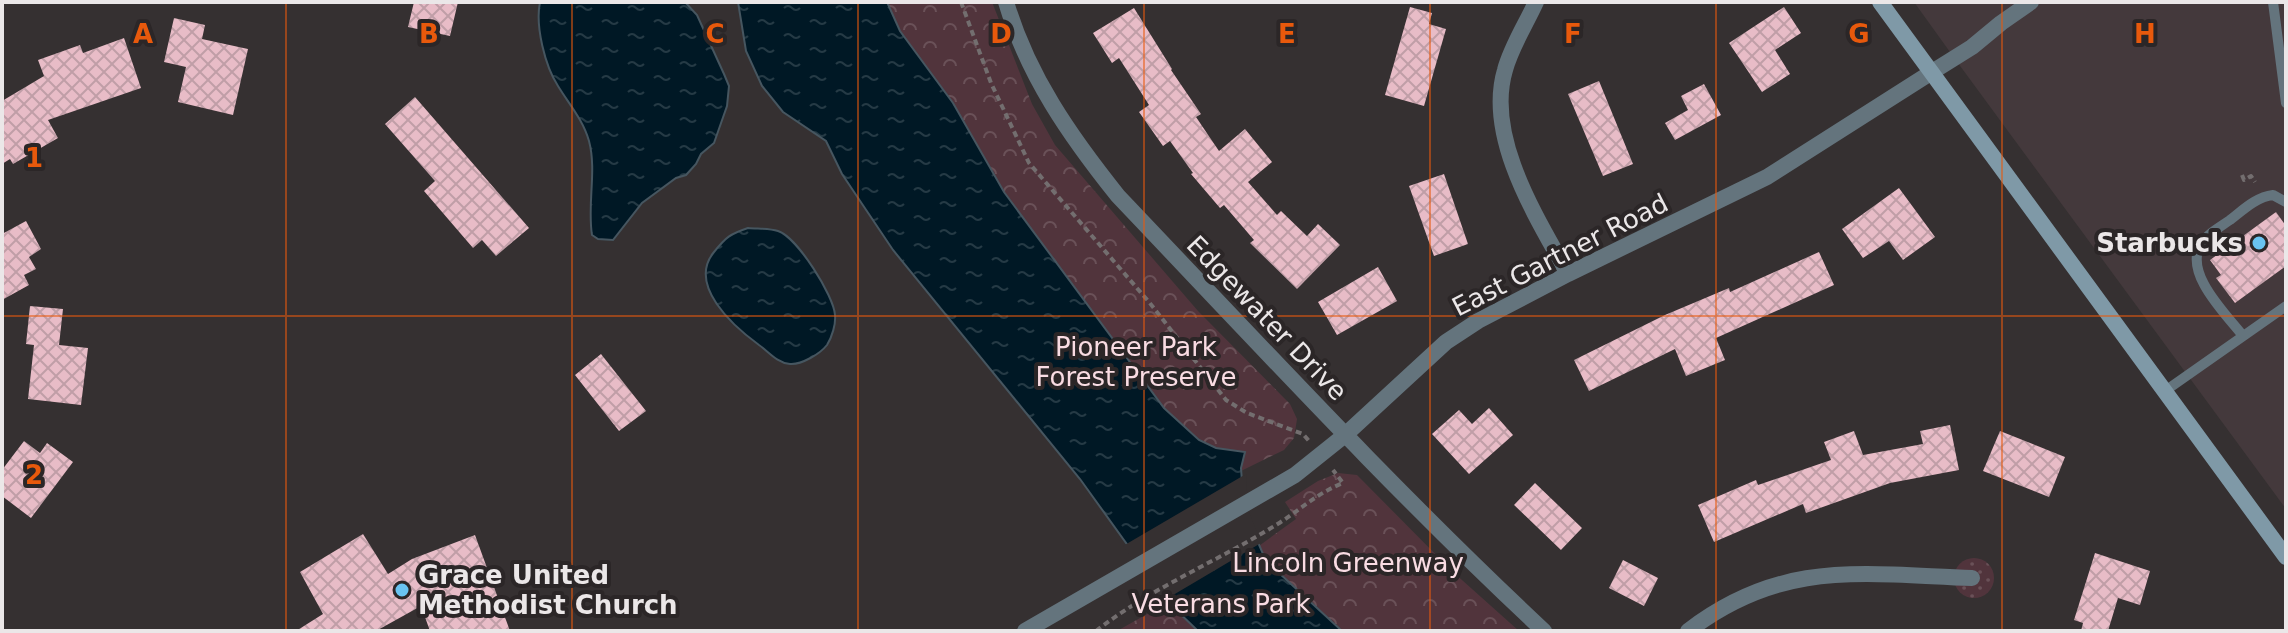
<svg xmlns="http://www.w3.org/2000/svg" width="2288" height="633" font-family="'DejaVu Sans',sans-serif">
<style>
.built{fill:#44393c}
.grass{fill:url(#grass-dots)}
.forest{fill:url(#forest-crowns)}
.water{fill:url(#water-ripples);stroke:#465660;stroke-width:2}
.pier{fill:#353031}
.building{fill:url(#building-cross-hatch)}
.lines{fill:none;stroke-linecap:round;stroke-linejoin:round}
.path{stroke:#736e6f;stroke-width:4;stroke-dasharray:6 4;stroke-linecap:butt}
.service{stroke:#64747d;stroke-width:10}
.minor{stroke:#64747d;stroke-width:16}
.tertiary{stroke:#64747d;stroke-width:16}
.secondary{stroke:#7f99a7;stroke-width:16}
.grid{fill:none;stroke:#e8590c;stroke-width:2;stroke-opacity:0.55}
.poi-dot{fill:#69c3f1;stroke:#2b2627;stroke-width:3}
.labels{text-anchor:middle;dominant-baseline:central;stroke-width:8;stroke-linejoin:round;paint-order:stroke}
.poi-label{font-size:26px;font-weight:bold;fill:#ebe7e8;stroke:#2b2627;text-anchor:end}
.street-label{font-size:26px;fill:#ebe7e8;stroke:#2b2627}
.park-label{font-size:26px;fill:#f9dce3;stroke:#2b2627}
.grid-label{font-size:26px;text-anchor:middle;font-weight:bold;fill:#e8590c;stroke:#2b2627;stroke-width:8;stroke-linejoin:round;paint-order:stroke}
</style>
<defs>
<pattern id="grass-dots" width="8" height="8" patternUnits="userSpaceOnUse" patternTransform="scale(2)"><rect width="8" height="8" fill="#51343c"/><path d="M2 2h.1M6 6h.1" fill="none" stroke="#6a5158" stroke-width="1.8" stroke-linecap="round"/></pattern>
<pattern id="forest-crowns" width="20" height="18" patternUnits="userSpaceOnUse" patternTransform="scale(2)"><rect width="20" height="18" fill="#51343c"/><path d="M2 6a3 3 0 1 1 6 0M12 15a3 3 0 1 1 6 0" fill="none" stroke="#6a5158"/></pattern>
<pattern id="water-ripples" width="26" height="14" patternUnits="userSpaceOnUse" patternTransform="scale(2)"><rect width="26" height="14" fill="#001825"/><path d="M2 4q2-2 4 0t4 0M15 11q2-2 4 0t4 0" fill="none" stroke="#253a45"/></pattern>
<pattern id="building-cross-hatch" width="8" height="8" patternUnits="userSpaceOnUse" patternTransform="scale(2)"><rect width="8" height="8" fill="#e8bcc7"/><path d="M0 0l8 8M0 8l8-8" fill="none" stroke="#c09ea7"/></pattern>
</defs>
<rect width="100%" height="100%" fill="#353031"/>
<path class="built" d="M1914 2H2286V509L1955 59Z"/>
<path class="grass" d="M1954 578a20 20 0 1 1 40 0a20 20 0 1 1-40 0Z"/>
<path class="forest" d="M836 2H992L1032 104 1055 145 1198 311 1290 404 1297 419 1294 438 1284 450 1243 470 1174 511Z
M1338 473 1357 475 1453 572 1519 631H1117L1227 569 1296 519 1285 502 1318 481Z"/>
<path class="water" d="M540 2H685L697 15 724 74 729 86 727 106 714 143 701 154 696 164 686 175 676 178 642 203 613 240 598 239 592 235C587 204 597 171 589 141 583 120 569 104 558 86 545 66 535 26 540 2Z
M738 2H887L900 31 953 103 1004 192 1164 408 1199 440 1216 448 1245 452 1241 468 1244 510 1266 561 1342 631H1198L1170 604 1080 479 893 250 842 174 826 141 783 112 762 86 746 51Z
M748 228C757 229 769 228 778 231 797 237 834 296 835 315 836 324 832 337 827 345 820 354 801 365 790 364 777 363 768 351 759 345 733 326 687 285 714 252 726 237 730 234 748 228Z"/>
<path class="pier" d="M1246 474 1248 509 1261 543 1163 601 1123 546Z"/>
<path class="building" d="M414 2H458L450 36 408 27Z
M1410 7 1432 13 1429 24 1446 29 1424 106 1385 95Z
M1784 7 1801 33 1775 50 1790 74 1762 92 1729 43Z
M1134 8 1172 69 1171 70 1201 114 1196 117 1219 151 1245 129 1272 162 1248 182 1277 215 1281 211 1307 236 1318 224 1340 245 1297 289 1250 243 1254 240 1224 205 1220 208 1191 174 1193 173 1170 141 1163 146 1139 112 1149 105 1119 58 1112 63 1093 33Z
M174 18 205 25 202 39 248 49 233 115 178 102 186 67 164 62Z
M124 38 141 88 48 120 58 138 13 164 10 159 2 164V101L44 76 38 60 80 45 83 53Z
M1599 81 1633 164 1603 176 1568 94Z
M1704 84 1721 115 1675 140 1665 123 1688 110 1681 96Z
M415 97 529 228 496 256 482 240 473 248 424 191 435 181 385 124Z
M1444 174 1468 244 1434 256 1409 186Z
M1899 188 1935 237 1903 260 1889 241 1863 258 1842 229Z
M2276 212 2286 226V266L2235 303 2216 278 2221 275 2210 260Z
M26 221 41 249 29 257 36 269 24 275 29 285 2 300V234Z
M1819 252 1834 285 1716 338 1725 360 1686 376 1675 349 1589 391 1574 360 1665 315 1729 288 1730 292Z
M1378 267 1397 301 1337 335 1318 302Z
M30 306 63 309 59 345 88 348 81 405 28 399 34 345 26 344Z
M601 354 646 411 619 431 575 375Z
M1489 408 1513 435 1469 474 1432 434 1459 410 1472 424Z
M1950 425 1959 470 1890 483 1806 513 1803 504 1714 542 1698 505 1756 480 1758 485 1831 460 1824 442 1854 431 1863 455 1923 444 1920 431Z
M2000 431 2065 457 2049 497 1983 471Z
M24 441 40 453 47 443 73 462 31 518 2 496V470Z
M1535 483 1582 528 1561 550 1514 505Z
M363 534 388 574 412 559 475 535 510 631H430L421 606 376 631H296L323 614 300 572Z
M2095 553 2150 571 2140 605 2118 598 2108 631H2081L2083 623 2074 620Z
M1623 560 1658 578 1644 606 1609 588Z"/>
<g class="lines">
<path class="path" d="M961 2 991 83 1029 163 1149 302 1226 400 1247 413 1303 434 1309 441
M2242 175 2244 180 2251 176 2255 182
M1096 631C1151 588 1216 562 1276 525 1299 511 1317 493 1343 483L1333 470"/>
<path class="service" d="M2273 2 2286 103
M2243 336C2226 314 2183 273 2201 244 2207 234 2220 227 2230 220 2243 210 2256 197 2273 195L2286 202
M2165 391 2286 306"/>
<path class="minor" d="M1006 2C1028 76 1070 136 1118 196 1258 343 1395 492 1544 631
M1536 2C1526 24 1511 47 1505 70 1485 137 1537 218 1568 274
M1025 631 1295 475 1345 435 1446 342 1478 321 1568 274 1767 177 1932 72
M1688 631C1782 559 1861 574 1972 578"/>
<path class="tertiary" d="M1932 72 1972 47 2001 23 2031 2"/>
<path class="secondary" d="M1880 2 2286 557"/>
</g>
<path class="grid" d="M286 2V631M572 2V631M858 2V631M1144 2V631M1430 2V631M1716 2V631M2002 2V631M2 316H2286"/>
<g class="poi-dot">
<circle cx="2259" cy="243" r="8"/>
<circle cx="402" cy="590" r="8"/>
</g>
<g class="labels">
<g class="poi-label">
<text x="2243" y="243">Starbucks</text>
<text x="418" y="575" text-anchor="start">Grace United<tspan x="418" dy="30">Methodist Church</tspan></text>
</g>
<g class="street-label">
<text transform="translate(1560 255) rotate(-27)">East Gartner Road</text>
<text transform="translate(1267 318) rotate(46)">Edgewater Drive</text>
</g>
<g class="park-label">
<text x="1136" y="347">Pioneer Park<tspan x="1136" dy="30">Forest Preserve</tspan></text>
<text x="1348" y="563">Lincoln Greenway</text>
<text x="1221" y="604">Veterans Park</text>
</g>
</g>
<g class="grid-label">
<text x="143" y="43">A</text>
<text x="429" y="43">B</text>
<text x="715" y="43">C</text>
<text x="1001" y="43">D</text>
<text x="1287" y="43">E</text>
<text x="1573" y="43">F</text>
<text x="1859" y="43">G</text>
<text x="2145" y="43">H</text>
<text x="34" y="167">1</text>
<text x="34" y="484">2</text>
</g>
<rect width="2288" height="633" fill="none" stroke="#ebe7e8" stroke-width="8"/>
</svg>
